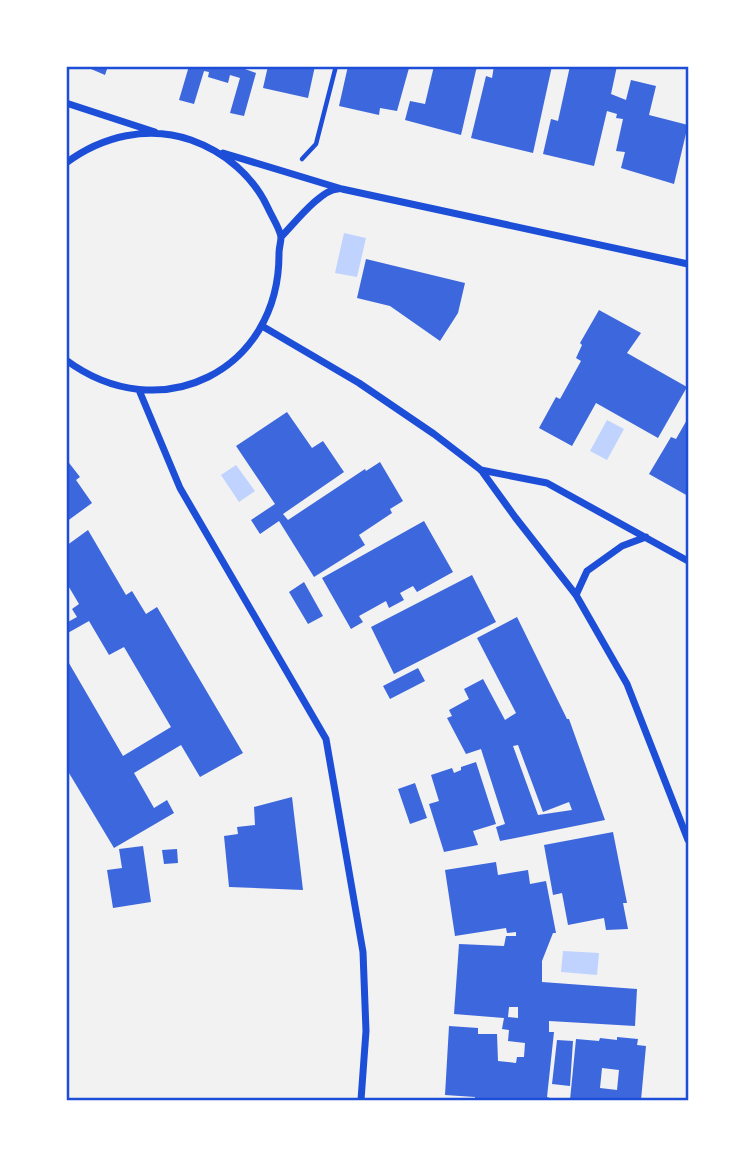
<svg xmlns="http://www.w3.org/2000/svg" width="755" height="1167" font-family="Overpass,sans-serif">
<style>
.water{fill:#bfd3fe}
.building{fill:#3d67dc;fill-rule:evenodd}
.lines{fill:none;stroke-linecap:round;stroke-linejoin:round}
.path{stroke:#1d4ed8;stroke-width:4.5}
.minor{stroke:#1d4ed8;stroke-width:7}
.neatline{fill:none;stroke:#1d4ed8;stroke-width:2.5}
</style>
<rect width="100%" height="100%" fill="#f2f2f2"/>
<path class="water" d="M344 233 366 238 357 277 335 273Z
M607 420 624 429 607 460 590 451Z
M236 465 255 491 239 502 221 475Z
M563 951 599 953 597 975 561 972Z"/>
<path class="building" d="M84 66H108L105 75Z
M189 66H245V69L256 73 244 116 230 113 240 78 230 75 228 83 208 77 209 72 204 71 194 104 179 100Z
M268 66H315L308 98 263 88Z
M348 66 409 68 397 111 380 108 379 115 339 106Z
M434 66H477L461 135 405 120 410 101 425 104Z
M494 66H552L533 153 471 138 486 76 492 78Z
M570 66H617L611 94 626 100 631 80 656 86 649 115 688 125 674 184 621 168 625 152 616 151 623 119 616 118 617 114 607 111 594 166 543 154 551 119 558 121Z
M366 259 465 283 458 313 440 341 390 306 357 298Z
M599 310 641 333 627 353 687 387 658 438 596 403 572 446 539 428 556 397 560 399 581 361 576 358 582 345 580 343Z
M287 412 312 448 323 441 344 472 283 514 288 520 365 469 366 471 380 462 403 501 390 509 392 513 359 535 365 545 314 577 279 521 260 534 251 520 275 504 236 446Z
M688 418V496L649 474 671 437 676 439Z
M66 459 80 477 76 480 92 503 66 522Z
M424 521 453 572 417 592 413 586 400 593 404 600 389 608 386 601 359 616 363 622 351 629 322 578Z
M88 530 126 595 132 591 146 614 157 607 243 753 200 777 181 745 134 773 154 808 167 800 174 813 114 848 66 768V658L123 756 171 727 124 647 109 655 89 621 66 634V623L77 617 72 609 79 604 66 582V546Z
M472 575 496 622 394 674 371 627Z
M304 582 323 616 308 624 289 592Z
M517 617 567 719H569L605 820 500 841 496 827 505 824 481 749 466 754 447 718 452 716 449 710 469 699 464 689 483 679 505 720 516 713 477 638ZM518 745 543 812 569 802 572 810 538 815 513 746Z
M418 668 425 681 390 699 383 686Z
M476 762 496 824 473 831 478 845 444 852 429 804 439 801 431 775 452 768 454 773 461 770V767Z
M415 783 427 818 410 824 398 789Z
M292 797 303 890 229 887 224 836 238 834 237 827 255 825 254 807Z
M613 832 627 903H623L628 929 606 930 604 918 568 925 562 893 553 895 544 845Z
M143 846 151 902 113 908 107 870 122 868 119 849Z
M177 849 178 863 164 864 162 850Z
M496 862 498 875 528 870 530 884 546 881 556 933H553L542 961V982L637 989 635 1026 549 1021V1032H554L547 1097 556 1100H475V1097L445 1095 449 1026 478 1028V1034H497L498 1061 516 1063 517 1057H524L525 1043 508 1041 509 1030 502 1029 504 1018 454 1014 459 944 504 946 506 936H516V932L507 933 506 928 455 936 445 870ZM509 1007H518V1018L508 1017Z
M617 1037 638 1039 637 1045 646 1046 641 1100H570L576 1039 599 1041 600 1038 617 1040ZM602 1068 619 1070 617 1090 600 1088Z
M557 1040 573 1041 570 1086 552 1084Z"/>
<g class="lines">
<path class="path" d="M302 159 316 144 336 66"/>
<path class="minor" d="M66 103 155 132
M223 153 342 189 688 264
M66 163C102 136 149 125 191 140 225 152 253 176 268 208 272 217 280 229 281 237 281 242 279 248 279 253 280 371 160 430 66 360
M281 237C293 225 321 189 338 189
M262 326 359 383 434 434 481 470 515 517 576 595 627 684 688 840
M139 390 180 488 326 739 363 952 366 1031 361 1100
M481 470 547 483 688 561
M576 595 587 571 622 546 646 537"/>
</g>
<rect width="755" height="1167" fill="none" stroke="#ffffff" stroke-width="136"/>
<rect x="68" y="68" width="619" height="1031" class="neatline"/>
</svg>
